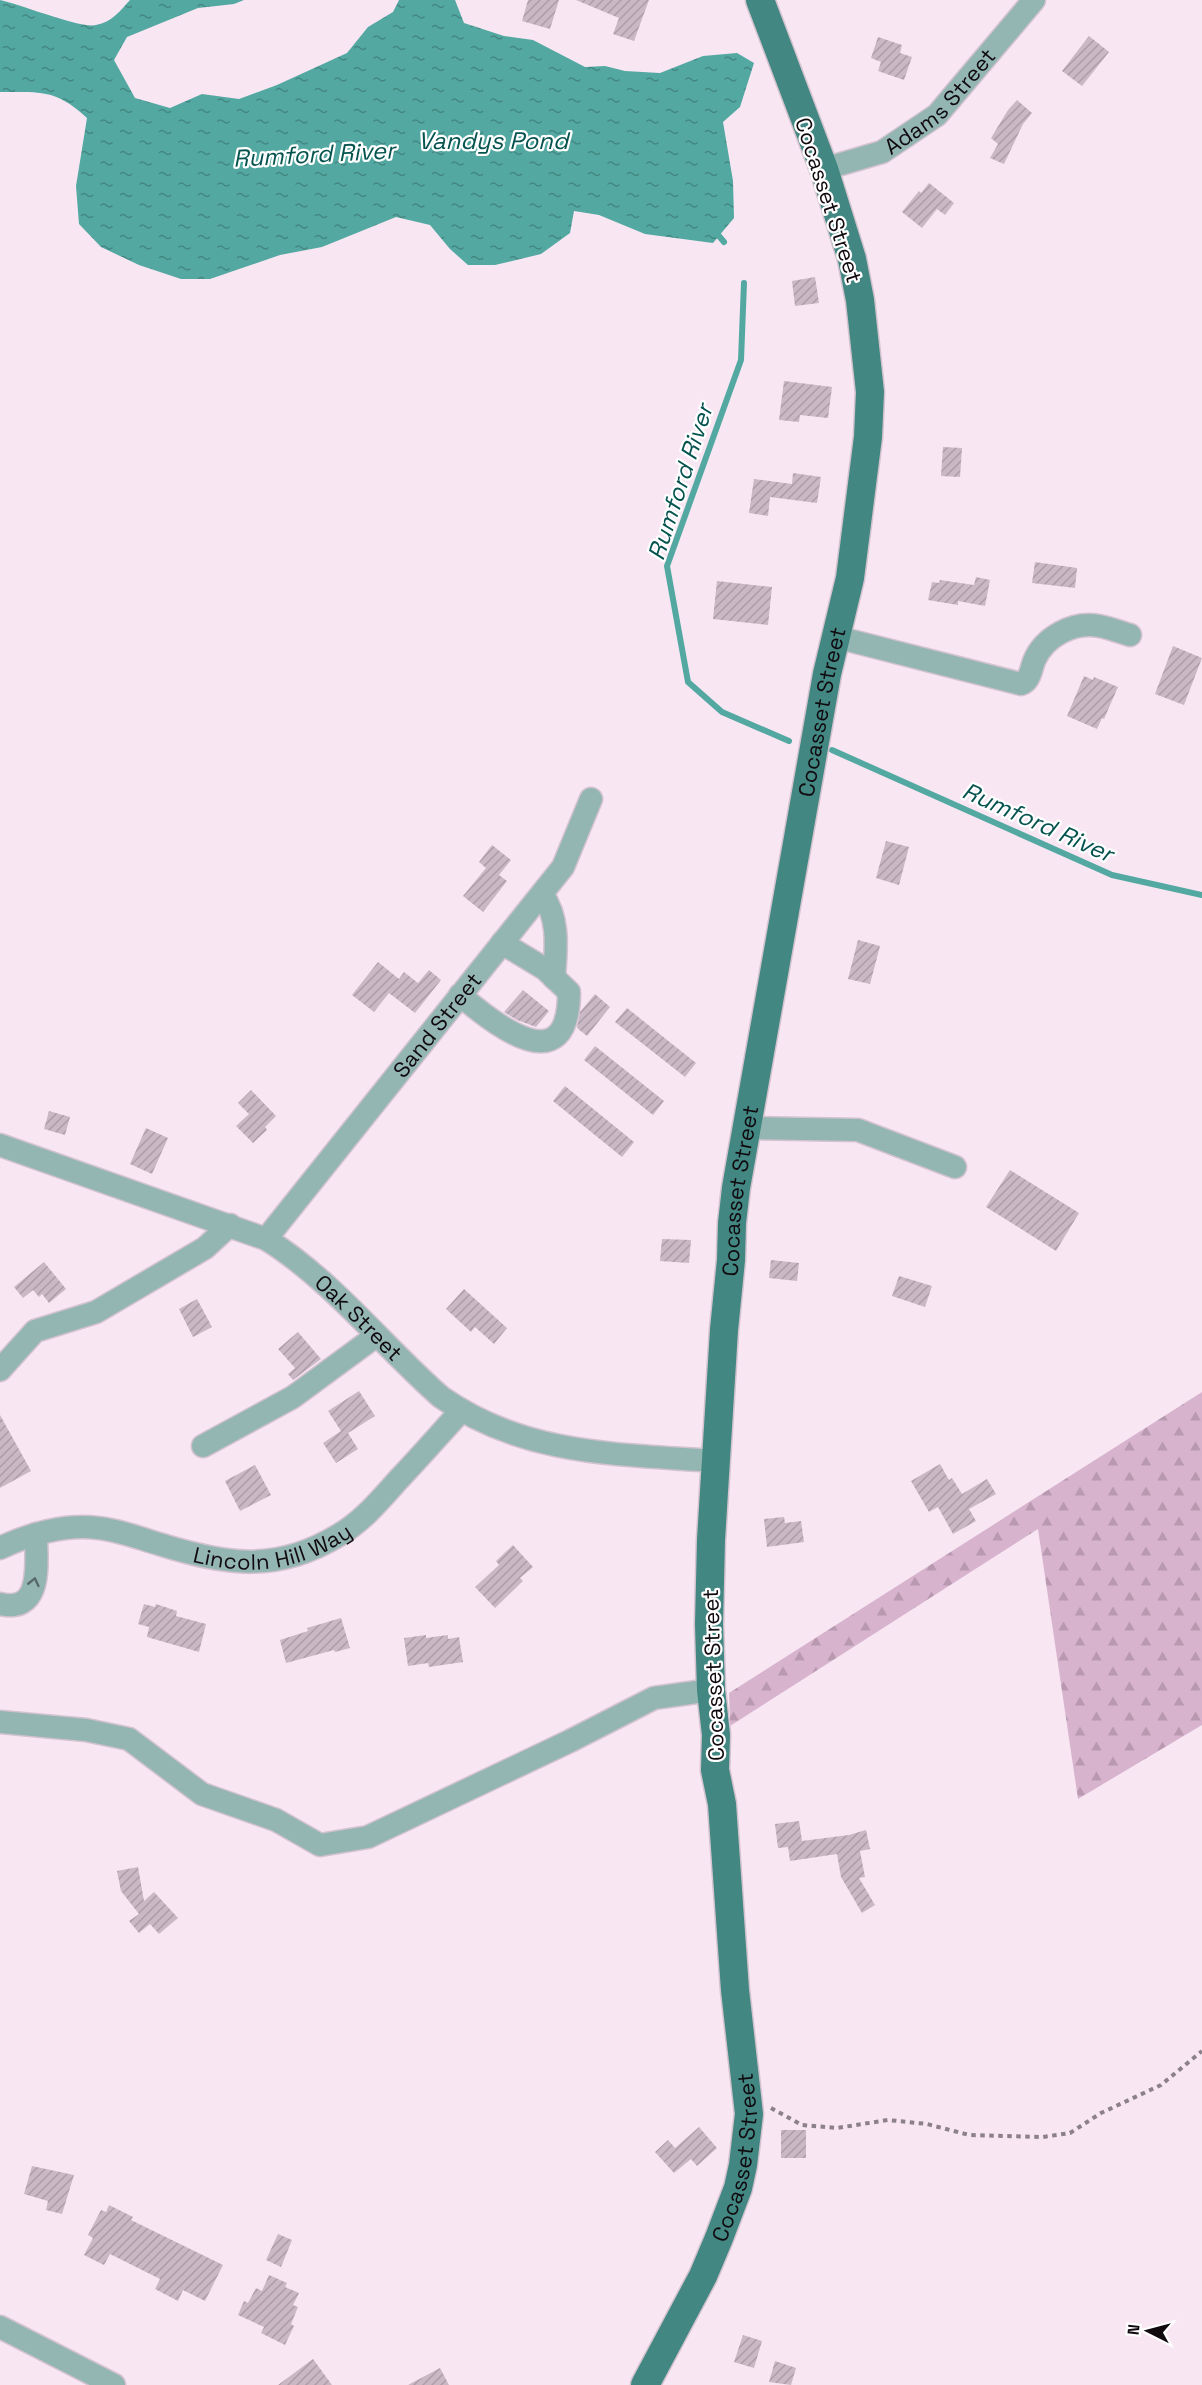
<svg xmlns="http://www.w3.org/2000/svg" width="1202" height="2385" font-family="'Space Grotesk',sans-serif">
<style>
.forest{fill:url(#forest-firs)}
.water{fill:url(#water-ripples)}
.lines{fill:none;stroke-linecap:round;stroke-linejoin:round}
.stream{stroke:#53a8a1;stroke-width:6}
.building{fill:url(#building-hatch)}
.minor-casing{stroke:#d3c3cf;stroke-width:25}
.major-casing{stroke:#d3c3cf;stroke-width:31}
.path{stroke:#8c8089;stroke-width:4;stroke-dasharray:4.5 4.5;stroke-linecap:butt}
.minor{stroke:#94b6b2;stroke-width:22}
.major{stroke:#428782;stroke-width:28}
.oneway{stroke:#596969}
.labels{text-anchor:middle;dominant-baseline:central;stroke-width:4.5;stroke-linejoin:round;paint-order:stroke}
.street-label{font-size:22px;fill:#100a0f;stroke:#fff}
.water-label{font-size:24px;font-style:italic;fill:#05534f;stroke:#fff}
</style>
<defs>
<pattern id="forest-firs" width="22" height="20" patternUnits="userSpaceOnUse" patternTransform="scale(1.5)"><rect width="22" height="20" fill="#d7b3ce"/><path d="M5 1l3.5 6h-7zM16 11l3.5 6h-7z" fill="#b899b0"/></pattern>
<pattern id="water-ripples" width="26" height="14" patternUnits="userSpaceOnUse" patternTransform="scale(1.5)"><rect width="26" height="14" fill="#53a8a1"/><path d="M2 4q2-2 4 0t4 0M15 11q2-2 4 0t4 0" fill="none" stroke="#438782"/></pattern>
<pattern id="building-hatch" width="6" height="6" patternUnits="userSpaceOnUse" patternTransform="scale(1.5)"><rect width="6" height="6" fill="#cab8c5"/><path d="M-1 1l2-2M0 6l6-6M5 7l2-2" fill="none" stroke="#ac9da8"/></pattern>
</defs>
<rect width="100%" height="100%" fill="#f8e6f3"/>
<path class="forest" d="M1202 1392V1725L1078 1799 1038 1529 730 1726 729 1693Z"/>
<path class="water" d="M0 0C20 4 81 29 96 25 112 22 120 11 130 0H244L234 4 198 8 127 37 114 60 135 98 170 108 202 94 239 99 277 85 347 53 368 27 393 12 399 0H455L464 23 504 36 533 40 585 67 605 66 625 71 660 73 703 56 737 53 754 63 740 107 723 122 733 181 734 218 713 243 645 234 599 215 574 211 570 233 541 254 495 265H468L450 249 430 225 396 217 322 247 280 255 210 279H181L139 265 101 247 79 224 76 186 87 118C56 89 41 92 0 92Z"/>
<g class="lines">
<path class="stream" d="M714 230 724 242
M744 283 741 360 667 566 688 682 722 712 789 741
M832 750 1112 875 1202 895"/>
</g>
<path class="building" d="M528 0H559L550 29 522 21Z
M576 0H649L634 41 613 34 619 18Z
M1089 36 1109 52 1082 86 1062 71Z
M878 37 902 45 900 53 912 57 904 80 878 71 881 62 871 58Z
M1017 100 1032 113 1023 124 1004 164 990 158 998 144 991 138 1008 110Z
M929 183 954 203 945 215 937 209 922 228 902 212 919 191 921 193Z
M815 277 819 303 795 306 792 281Z
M784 381 832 387 828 418 800 415 799 422 779 420Z
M943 447 962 448 960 477 941 476Z
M793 473 821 477 817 503 770 497 768 516 749 513 754 479 792 484Z
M1035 562 1077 568 1075 588 1032 583Z
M976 577 990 580 985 606 958 601V605L928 600 932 582 939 583 940 580 974 585Z
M717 581 772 587 768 625 713 619Z
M1173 646 1202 658 1184 705 1155 694Z
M1084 676 1093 680 1094 677 1118 687 1104 719 1102 718 1097 729 1067 716Z
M886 841 909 847 899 885 876 878Z
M492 845 511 860 499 875 507 881 483 912 463 896 486 868 479 862Z
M858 940 880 946 870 984 848 979Z
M378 962 399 979 404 972 418 983 429 970 441 980 415 1013 389 993 374 1012 352 995Z
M523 990 549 1011 536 1027 517 1020 504 1012Z
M595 994 610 1007 587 1036 577 1028 580 1012Z
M627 1008 696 1063 685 1077 615 1022Z
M595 1046 664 1101 653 1115 584 1060Z
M565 1086 634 1142 622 1157 553 1101Z
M251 1090 276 1116 265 1127 267 1130 253 1143 236 1126 249 1114 238 1103Z
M49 1111 70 1117 65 1135 44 1129Z
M146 1128 168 1138 152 1174 130 1164Z
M1010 1170 1079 1213 1056 1251 986 1207Z
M662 1239 691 1240 689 1263 660 1261Z
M771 1260 799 1263 797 1281 769 1278Z
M44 1262 66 1289 49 1303 42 1294 39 1297 33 1290 23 1298 14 1287Z
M899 1276 932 1286 925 1307 892 1296Z
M464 1289 507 1328 494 1344 475 1327 471 1332 446 1309Z
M197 1299 212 1327 193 1337 179 1309Z
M298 1332 321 1359 293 1380 288 1374 295 1368 278 1349Z
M359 1391 375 1416 348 1433 358 1449 336 1463 323 1443 341 1431 328 1411Z
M0 1415 31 1471 0 1488Z
M940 1464 949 1480 952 1478 962 1494 987 1479 996 1494 969 1509 976 1521 953 1534 938 1507 929 1512 911 1481Z
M255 1465 271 1495 240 1511 225 1481Z
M784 1517 785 1523 801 1521 804 1542 767 1547 764 1519Z
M513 1545 533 1567 520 1578 523 1581 495 1608 475 1587 499 1565 496 1561Z
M144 1604 155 1607 156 1604 177 1611 176 1616 206 1624 199 1652 147 1637 149 1627 138 1624Z
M341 1618 350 1648 335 1652 334 1650 286 1663 280 1640 308 1631 307 1628Z
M426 1635V1638L448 1635V1639L459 1637 463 1662 429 1667 428 1663 408 1666 404 1638Z
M799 1821 802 1841 849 1835 866 1830 870 1849 860 1851 865 1877 859 1878 875 1905 862 1913 841 1877 837 1854 790 1861 788 1847 778 1848 775 1824Z
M138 1867 144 1901 154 1892 178 1918 159 1934 150 1924 139 1933 129 1921 139 1914 121 1891 117 1871Z
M699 2127 717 2148 697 2166 691 2159 674 2173 655 2152 668 2140 675 2148Z
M781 2130H806V2158H781Z
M32 2166 74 2175 62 2214 46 2210 48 2201 24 2194Z
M109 2205 133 2217 131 2220 223 2265 205 2301 183 2290 178 2301 155 2289 160 2279 110 2254 104 2265 84 2255 93 2238 88 2235 101 2210 106 2212Z
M278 2234 292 2240 281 2267 266 2260Z
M269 2275 287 2283 285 2287 299 2293 293 2305 298 2307 291 2324 294 2326 285 2345 261 2333 264 2327 238 2315 244 2301 248 2303 256 2288 262 2291Z
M743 2335 762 2341 754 2368 734 2362Z
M313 2359 332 2385H278Z
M775 2361 796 2368 791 2385 769 2382Z
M440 2368 449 2385H408Z"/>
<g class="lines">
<defs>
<g id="minor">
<path id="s1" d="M824 169 882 152 937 115 1034 0"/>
<path d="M836 637 1021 684C1030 681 1031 669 1034 661 1044 637 1073 621 1099 626 1110 628 1120 632 1130 635"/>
<path d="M542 894C560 919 556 949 554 978"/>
<path d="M460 995C496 1026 569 1083 569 992L545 969 502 943"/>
<path d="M747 1128 858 1130 955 1167"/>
<path id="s2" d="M0 1145 266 1239C331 1279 383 1346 441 1397 525 1456 619 1454 716 1461"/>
<path id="s3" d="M266 1239 563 867 591 799"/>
<path d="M0 1370 35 1331 96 1312 205 1248 230 1225"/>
<path d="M203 1446 293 1397 376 1336"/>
<path id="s4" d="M0 1548C29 1534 65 1524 98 1528 119 1530 139 1538 159 1544 226 1565 277 1573 339 1535 363 1521 381 1499 399 1479 420 1457 440 1434 461 1411"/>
<path d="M0 1604C44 1614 36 1561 36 1534"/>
<path d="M0 1722 86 1730 129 1739 202 1794 276 1820 320 1845 368 1837 570 1741 654 1698 711 1690"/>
<path d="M0 2327 114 2385"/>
</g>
<g id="major">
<path id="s5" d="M645 2385 703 2276 719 2238 738 2188 743 2165 749 2114 735 1990 722 1804 715 1770 716 1735 711 1690 709 1624 711 1540 724 1330 731 1260 732 1223 736 1188 827 674 850 578 868 437 870 392 860 300 852 259 824 169 760 0"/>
</g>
</defs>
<use href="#minor" class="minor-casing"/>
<use href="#major" class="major-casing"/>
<path class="path" d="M771 2108 802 2125 837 2128 888 2120 927 2124 969 2135 1043 2137 1070 2133 1101 2113 1161 2085 1202 2051"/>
<use href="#minor" class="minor"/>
<use href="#major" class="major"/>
</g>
<defs><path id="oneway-chevron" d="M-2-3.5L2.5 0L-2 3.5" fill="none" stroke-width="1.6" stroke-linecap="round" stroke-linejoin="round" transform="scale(1.5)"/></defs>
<use class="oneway" href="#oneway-chevron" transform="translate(34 1582) rotate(-77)"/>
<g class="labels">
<g class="street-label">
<text stroke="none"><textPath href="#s1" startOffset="138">Adams Street</textPath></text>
<text transform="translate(829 200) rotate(72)">Cocasset Street</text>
<text stroke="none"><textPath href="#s5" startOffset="1706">Cocasset Street</textPath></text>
<text stroke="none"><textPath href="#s3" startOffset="274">Sand Street</textPath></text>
<text stroke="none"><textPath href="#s5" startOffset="1220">Cocasset Street</textPath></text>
<text stroke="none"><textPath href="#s2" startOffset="404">Oak Street</textPath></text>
<text stroke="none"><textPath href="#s4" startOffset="282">Lincoln Hill Way</textPath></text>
<text transform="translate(713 1675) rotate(-92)">Cocasset Street</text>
<text stroke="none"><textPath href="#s5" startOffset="248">Cocasset Street</textPath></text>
</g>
<g class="water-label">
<text x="493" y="140">Vandys Pond</text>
<text transform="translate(314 154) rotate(-3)">Rumford River</text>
<text transform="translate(680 482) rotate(-72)">Rumford River</text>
<text transform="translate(1038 822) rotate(24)">Rumford River</text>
</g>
</g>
<g transform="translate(1148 2331) rotate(276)" stroke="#ffffff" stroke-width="4.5" paint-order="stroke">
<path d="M0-4.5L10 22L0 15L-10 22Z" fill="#100a0f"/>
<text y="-9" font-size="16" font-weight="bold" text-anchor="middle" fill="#100a0f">N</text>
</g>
</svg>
